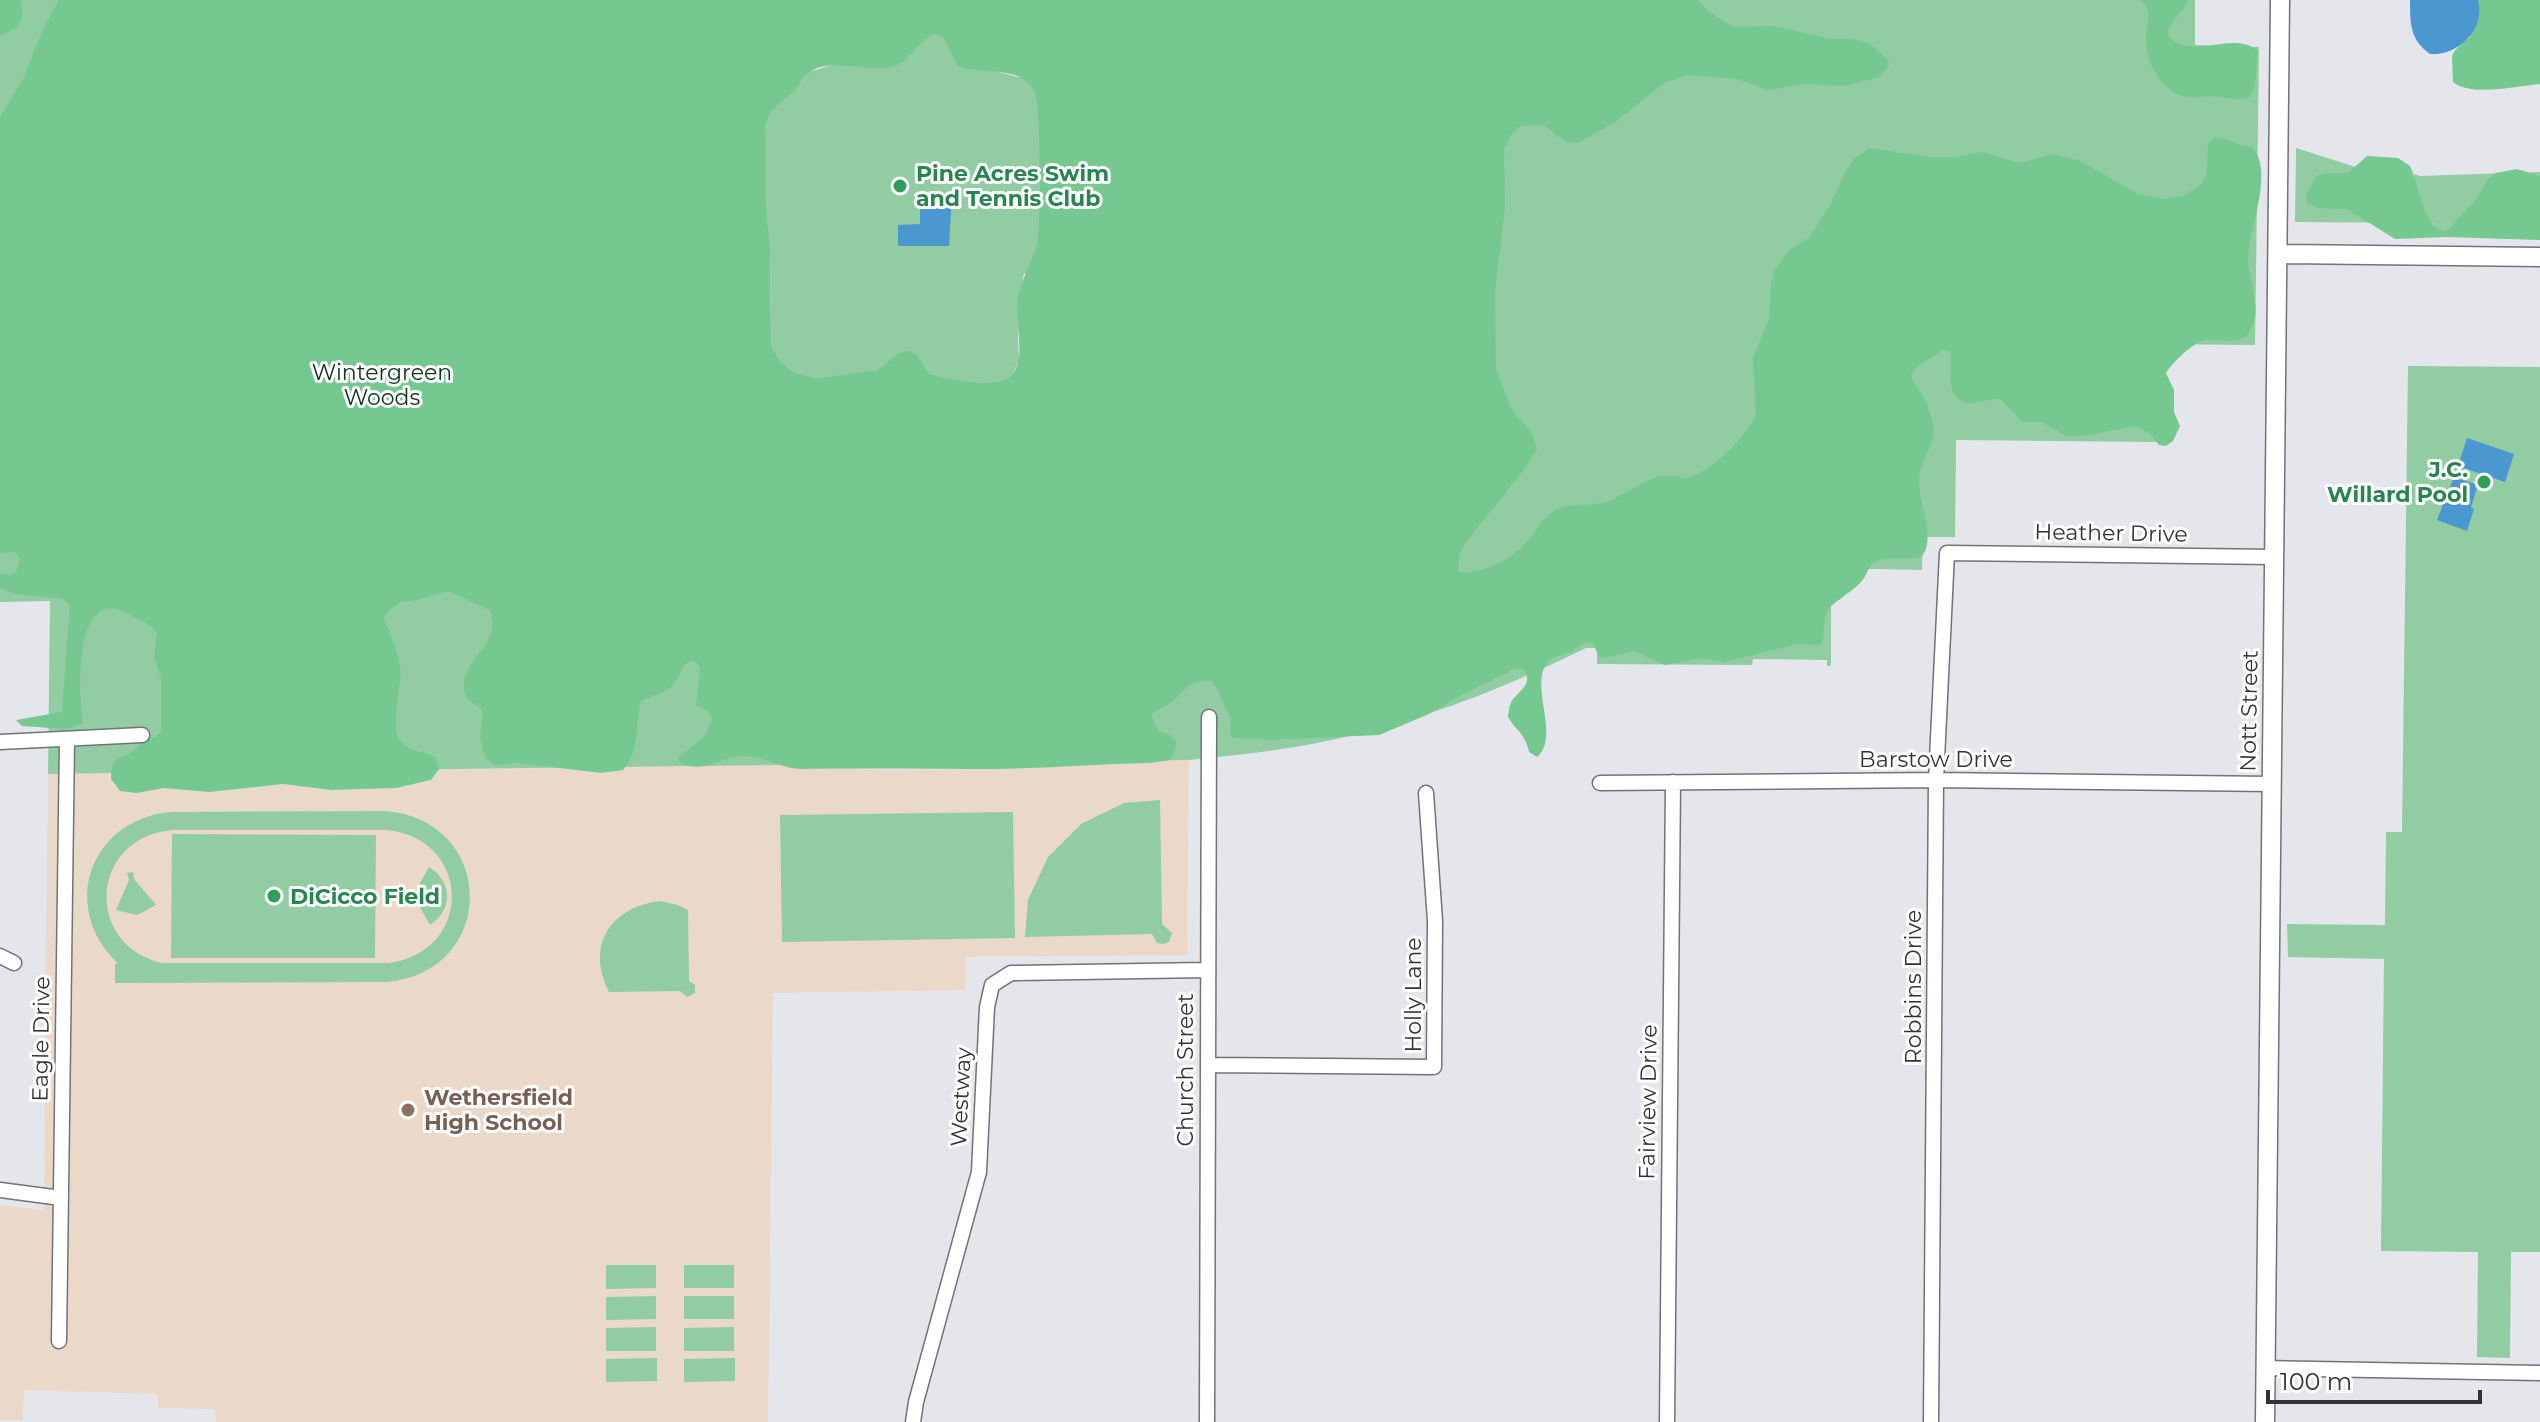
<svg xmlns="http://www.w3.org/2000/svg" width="2540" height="1422" font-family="Montserrat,sans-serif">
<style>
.education{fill:#ead9c8}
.green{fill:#91cca2;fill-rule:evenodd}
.forest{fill:#75c890;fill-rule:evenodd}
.water{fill:#4b98d1}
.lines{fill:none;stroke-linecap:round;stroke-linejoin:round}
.minor-casing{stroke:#727378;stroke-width:17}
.tertiary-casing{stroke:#727378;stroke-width:21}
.minor{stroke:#fff;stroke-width:14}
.tertiary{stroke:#fff;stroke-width:18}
.leisure-dot{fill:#2e9e5b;stroke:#fff;stroke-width:3}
.education-dot{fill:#8d6e63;stroke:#fff;stroke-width:3}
.labels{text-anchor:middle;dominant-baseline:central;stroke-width:6;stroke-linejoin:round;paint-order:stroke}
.leisure-label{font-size:22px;font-weight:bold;fill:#27864d;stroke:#fff;text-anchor:start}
.park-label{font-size:22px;fill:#0f331d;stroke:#fff}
.street-label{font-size:22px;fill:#323234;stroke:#fff}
.education-label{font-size:22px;font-weight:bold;fill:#785e54;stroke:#fff;text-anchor:start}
</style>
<rect width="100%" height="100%" fill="#e5e5ec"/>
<path class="education" d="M1171 760H1189L1187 955 966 957 965 990 773 993 768 1422H216L215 1409 158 1408V1394L24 1390 22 1420H0V1205L44 1210 48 774H110L114 786 128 793 164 788 209 792 284 784 331 790 396 788 426 782 435 777 439 769 554 768 601 773 623 770 626 767 785 765 798 769 840 767 885 770 1000 769 1150 763Z"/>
<path class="green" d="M0 0H767L766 122 776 104 794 90 808 72 832 65 909 56 926 38 934 34 944 37 972 69 992 70 1021 78 1036 0H2195V45L2259 47 2255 345 2157 344 2156 442 1956 440 1955 537H1923L1922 570 1831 568V666H1827V660L1753 659 1752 665 1597 664V648H1586C1501 690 1415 723 1322 742 1278 751 1234 755 1189 760L48 774 50 601 0 602ZM770 247 771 344 779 360 794 372H764ZM1024 273 1130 376 1013 374 1019 359 1017 311Z
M2296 148 2387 177 2414 176V174L2420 176 2540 172V224L2450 228 2443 231 2437 230 2433 223 2295 222Z
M2408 366 2540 367V1252H2511L2510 1358 2477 1357 2478 1252 2381 1251 2384 959 2288 957 2287 924 2385 925 2386 832H2402Z
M1160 800 1162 924 1172 933 1169 942 1163 944 1157 943 1152 934 1025 937 1028 900 1048 857 1081 824 1124 803Z
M385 811C498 820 498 973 386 982L115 983V964L118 963C58 908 91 817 173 812ZM386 830C473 838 474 953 388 963H162C82 944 91 836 173 830Z
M1013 812 1015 938 782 942 780 815Z
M172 834 376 835 375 958H171Z
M429 867C453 882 453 910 430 925L417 902H407L406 891 416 890Z
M133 872 134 879 156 905 137 915 116 910 129 880 127 873Z
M660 901 678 905 688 910 689 981 695 985V993L687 997 680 991 609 992C585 945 611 907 660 901Z
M606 1265H656V1288L606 1289Z
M684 1265H734V1288H684Z
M656 1296V1319L606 1320V1297Z
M684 1296H734V1319H684Z
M656 1327V1351H606V1328Z
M734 1327V1351H684V1328Z
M657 1358V1381L606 1382V1359Z
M735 1358V1381L684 1382V1359Z"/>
<path class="forest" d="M0 0H20L23 12 19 26 0 36Z
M59 0H1698L1706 9 1733 27 1773 26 1831 39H1853L1869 43 1888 60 1889 65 1879 77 1844 86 1803 84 1768 90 1737 79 1687 75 1664 83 1615 122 1578 143 1566 142 1543 125 1520 126 1512 133 1504 149 1505 208 1495 290 1496 369 1511 409 1532 433 1537 449 1526 467 1463 546 1459 556 1458 571 1463 573C1491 570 1514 559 1532 536 1538 528 1543 518 1552 512 1569 501 1588 508 1606 502 1635 492 1654 466 1686 479 1714 469 1741 442 1756 416L1753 358 1769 318 1771 285 1775 269 1790 250 1809 238 1829 207 1848 167 1854 159 1870 148 1929 157H1956L1982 152 2019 163 2054 154 2080 161 2138 194 2166 199 2184 196 2201 184 2207 173 2208 145 2214 137C2227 138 2237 146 2251 147 2276 168 2248 231 2248 260 2249 283 2264 311 2249 333 2239 347 2216 336 2202 341 2192 344 2171 364 2166 373L2174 390V412L2180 426 2173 441 2166 446 2159 445 2149 433 2135 426 2084 436H2067L2042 422H2022L2002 400 1992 399 1968 404C1943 394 1953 371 1950 351L1942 350C1930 360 1919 362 1911 375 1914 385 1918 388 1923 396 1928 403 1931 417 1933 425 1937 445 1918 460 1919 484 1919 506 1936 539 1922 556 1908 561 1893 556 1879 560 1867 564 1868 576 1860 583 1854 590 1830 605 1827 611 1823 619 1824 633 1823 642L1819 645 1797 644 1724 662 1701 658 1665 665 1634 651 1604 658 1599 656 1592 642C1582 642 1579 648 1571 652 1565 654 1558 655 1553 658 1523 676 1563 736 1537 757L1529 752C1525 733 1517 732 1508 717 1509 711 1509 703 1514 698 1523 688 1532 683 1524 669L1516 668 1456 698 1429 714 1379 735 1265 740C1253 737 1241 741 1230 736L1231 720 1216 686 1211 681C1185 680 1187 691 1170 703 1163 708 1157 709 1151 715L1158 731 1168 734 1176 741V748L1170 760 1150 763C1099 764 1049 768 998 769 932 769 867 768 802 769 782 769 764 756 743 756 718 757 706 775 679 762V757L704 737 712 720 709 712 696 705 700 668 697 663 690 661C680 667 679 679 671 687 663 694 650 696 641 701 635 724 640 751 623 770L601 773 517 763 495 765 485 758 480 736 483 713 479 707 467 699C450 662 505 649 490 610L448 591 417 600 401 602 389 610 383 618C391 636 403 660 400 680 399 694 390 731 401 742 409 752 424 751 435 757L439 769 431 780 396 788 331 790 283 784 209 792 164 788 136 793 120 791 111 779C111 755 121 760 136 749 140 746 143 741 146 738L156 737 161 732V678L154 655 157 633C149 622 138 620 127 613 73 583 78 697 83 723L67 729 22 726 16 720 62 712 70 606 63 599C41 595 21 598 0 588V573L9 575 16 573 20 558 15 552 0 553V117L23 79 43 29ZM934 34 944 38 958 66C981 76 1021 63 1035 93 1041 106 1041 231 1037 245 1029 268 1018 285 1017 309 1016 331 1026 356 1012 375 999 391 947 379 929 374L917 355 909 351 899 353 878 370 816 379 795 373 779 360 771 344 770 247 766 212 765 126C773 103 782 103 796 89 800 84 802 78 807 74 829 54 871 76 897 65 912 58 919 41 934 34Z
M2141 0H2188C2183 15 2169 18 2168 36 2194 62 2233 29 2258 51L2255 85 2250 97C2237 102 2221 96 2207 96 2201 97 2194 98 2188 97 2161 94 2144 60 2146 35 2148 20 2152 11 2141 0Z
M2478 0H2540V84C2518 86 2470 97 2453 82L2452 56 2455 50 2470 37 2479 14Z
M2367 156 2398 158 2410 166C2419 184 2422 224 2443 231L2450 228 2476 200 2488 179 2496 173 2517 169 2540 176V240L2446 237 2395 239 2347 209 2319 208 2307 203V194L2316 176 2326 173H2348Z"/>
<path class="water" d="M2410 0H2478C2486 29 2458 56 2430 54 2410 40 2410 23 2410 0Z
M920 193H952L949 246H898V225L920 224Z
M2467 438 2514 454 2505 482 2458 466Z
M2454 477 2478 485 2471 507 2474 509 2467 531 2437 520Z"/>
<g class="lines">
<defs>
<path id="minor" d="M0 742 142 735
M1600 783 1936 780 2272 784
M0 956 14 963
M1208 1065 1434 1067 1435 921 1426 793
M0 1190 61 1198
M59 1341 67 739
M2265 1368 2540 1373
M913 1422 916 1402 979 1172 987 1007 992 985 1011 973 1206 970
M1207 1422 1209 717
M1667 1422 1673 782
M1931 1422 1936 780 1947 553 2275 557"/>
<path id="tertiary" d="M2278 254 2540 257
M2265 1422 2280 0"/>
</defs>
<use href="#minor" class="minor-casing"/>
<use href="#tertiary" class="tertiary-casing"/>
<use href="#minor" class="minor"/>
<use href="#tertiary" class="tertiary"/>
</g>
<g class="leisure-dot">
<circle cx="900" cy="186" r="8"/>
<circle cx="2484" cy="482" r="8"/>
<circle cx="274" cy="896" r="8"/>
</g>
<circle class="education-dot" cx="408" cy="1110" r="8"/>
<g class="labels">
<g class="leisure-label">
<text x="916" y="173">Pine Acres Swim<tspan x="916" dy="25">and Tennis Club</tspan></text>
<text x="2468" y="469" text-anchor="end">J.C.<tspan x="2468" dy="25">Willard Pool</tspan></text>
<text x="290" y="896">DiCicco Field</text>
</g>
<g class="park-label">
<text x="382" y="372">Wintergreen<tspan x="382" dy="25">Woods</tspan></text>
</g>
<g class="street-label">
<text transform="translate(2111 533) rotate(1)">Heather Drive</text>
<text transform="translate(2249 711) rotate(-89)">Nott Street</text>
<text x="1936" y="759">Barstow Drive</text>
<text transform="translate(1913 987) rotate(-90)">Robbins Drive</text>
<text transform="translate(1413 995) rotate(-90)">Holly Lane</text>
<text transform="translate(41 1039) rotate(-89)">Eagle Drive</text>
<text transform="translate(1185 1070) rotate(-90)">Church Street</text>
<text transform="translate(961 1097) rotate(-87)">Westway</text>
<text transform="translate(1648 1102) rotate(-89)">Fairview Drive</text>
</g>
<g class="education-label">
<text x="424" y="1097">Wethersfield<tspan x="424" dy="25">High School</tspan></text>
</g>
</g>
<path d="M2268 1390v12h212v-12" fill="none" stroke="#323234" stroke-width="4"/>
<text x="2280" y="1390" font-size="24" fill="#323234" stroke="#ffffff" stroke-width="6" paint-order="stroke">100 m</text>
</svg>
